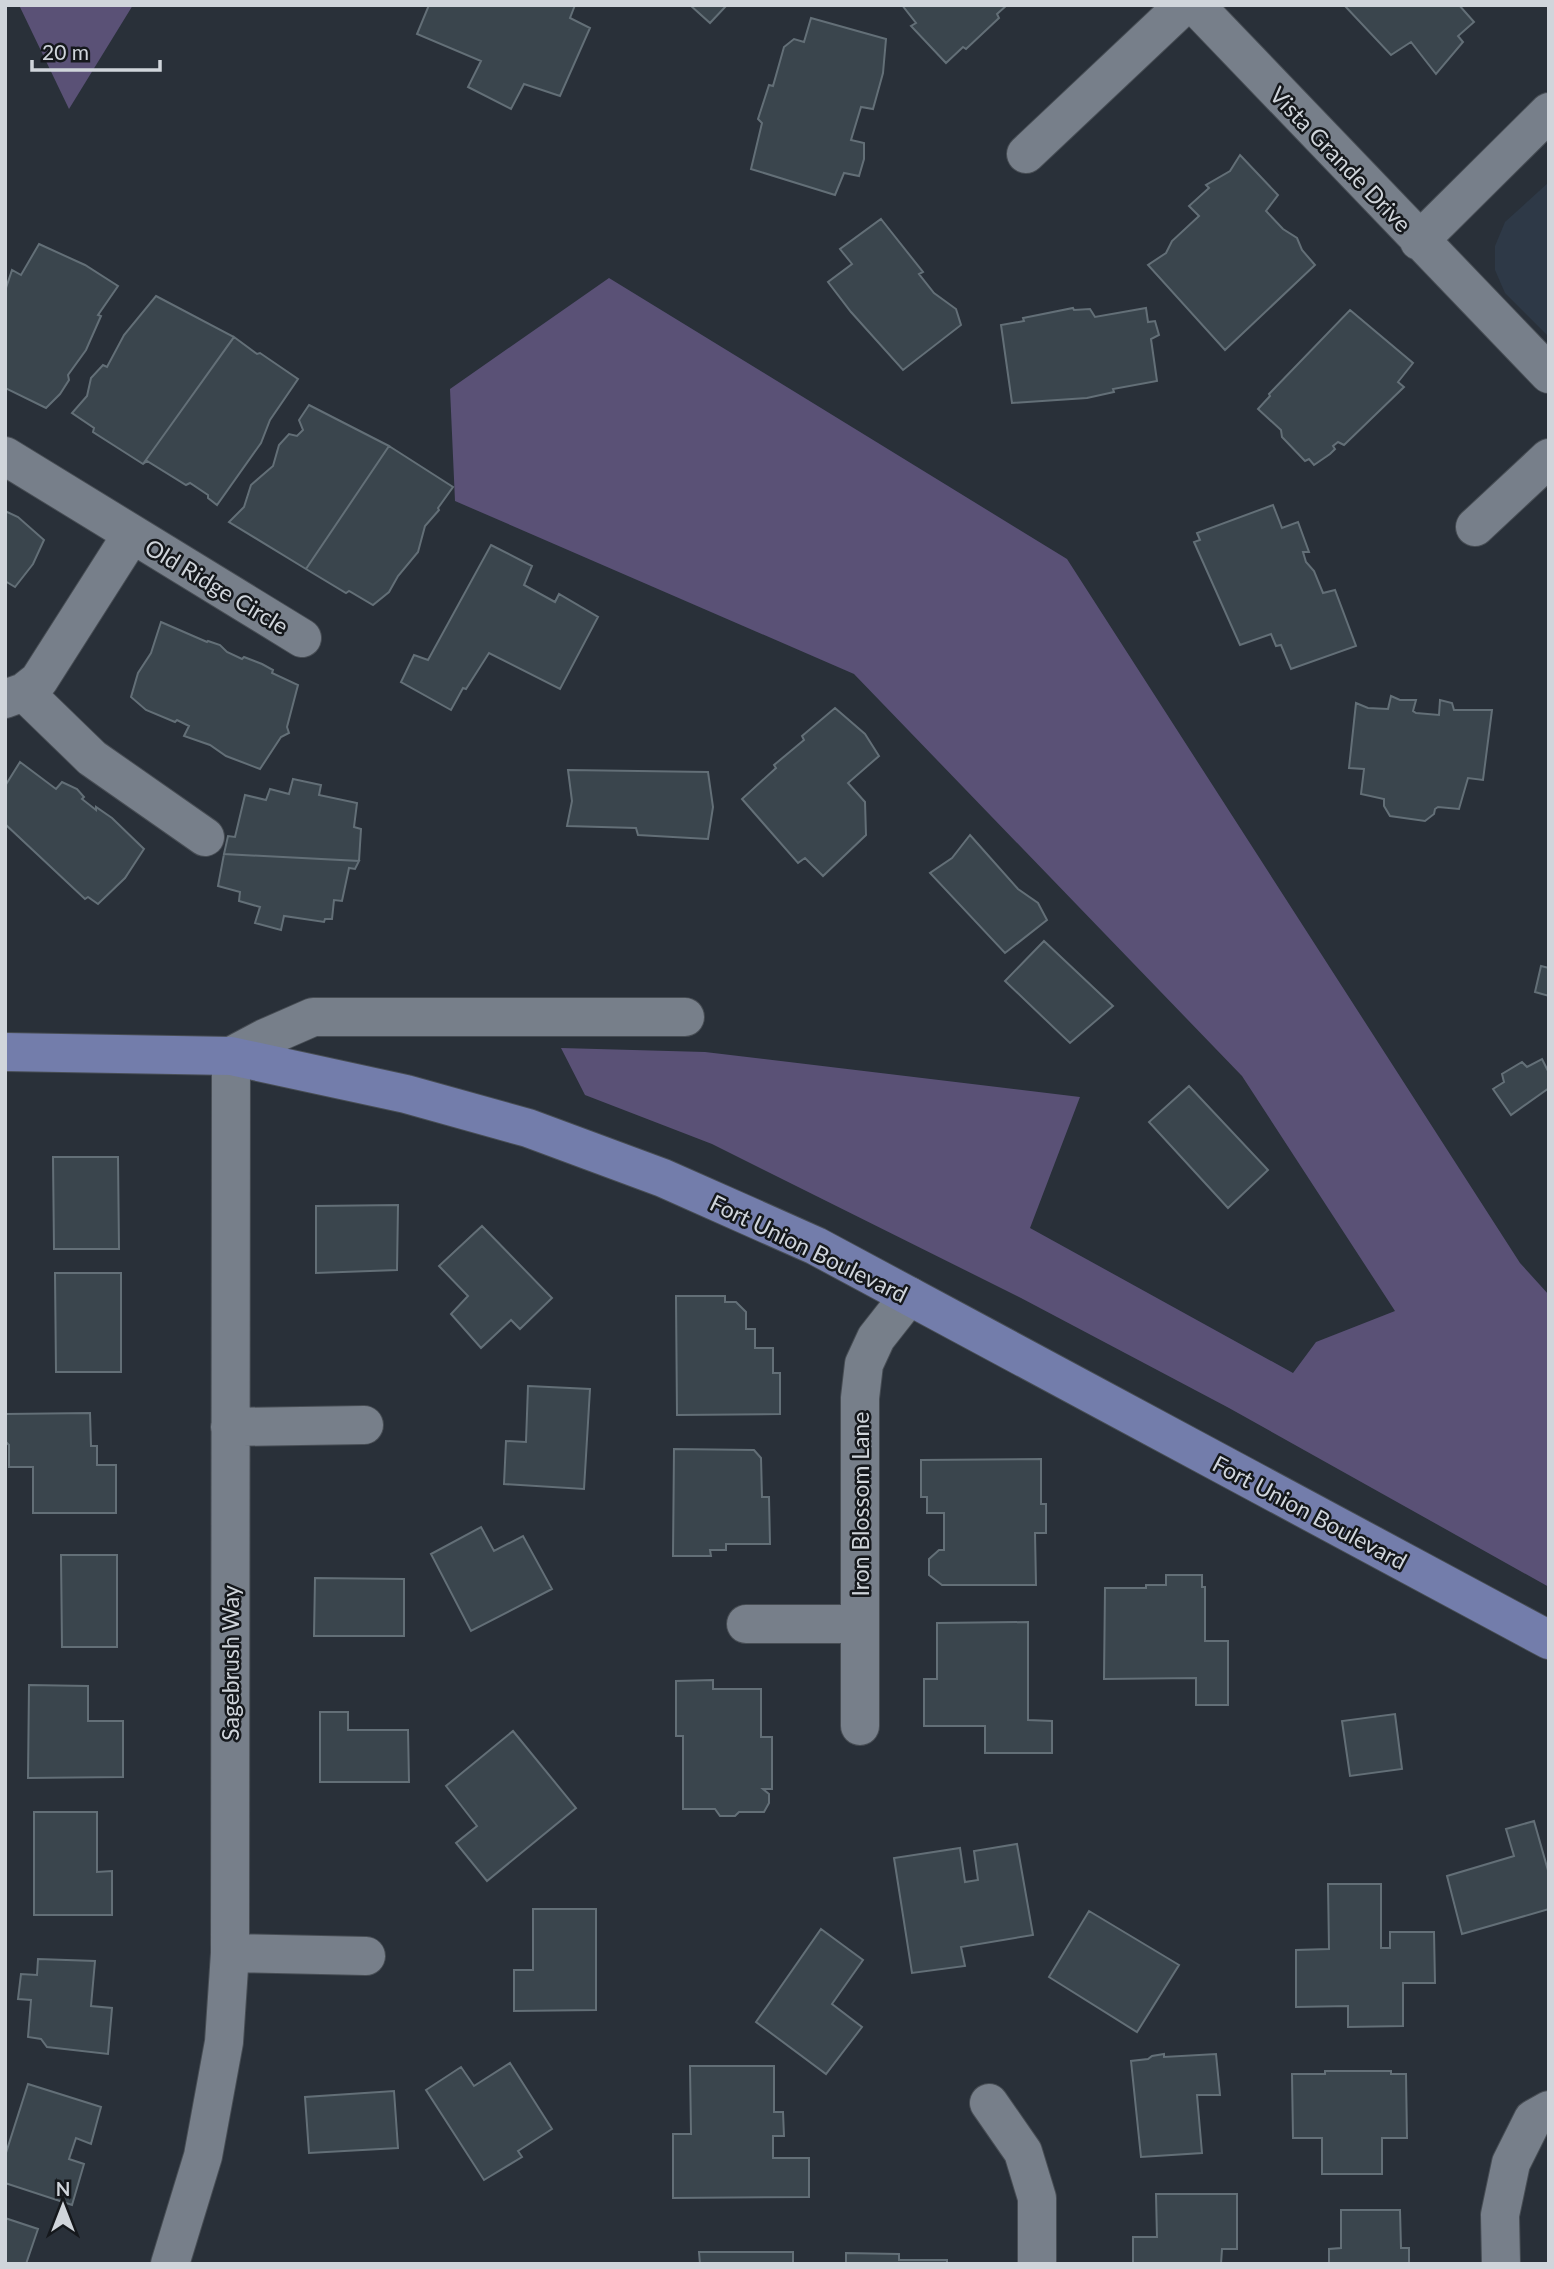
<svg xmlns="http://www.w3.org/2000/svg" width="1554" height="2269" font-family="Lato,sans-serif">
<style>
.built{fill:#2e3947}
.green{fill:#5a5176}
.building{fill:#3a454d;stroke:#636f77;stroke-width:2}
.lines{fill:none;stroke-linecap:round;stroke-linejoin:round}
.minor-casing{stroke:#474d54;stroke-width:40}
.major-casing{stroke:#474d54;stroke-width:40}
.minor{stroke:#777f8a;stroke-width:38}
.major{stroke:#737dab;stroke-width:38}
.labels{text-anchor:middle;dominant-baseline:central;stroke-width:5;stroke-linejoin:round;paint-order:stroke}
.street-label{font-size:23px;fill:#d0d5db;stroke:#15181c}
</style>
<rect width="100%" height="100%" fill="#293039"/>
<path class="built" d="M1549 182V337L1505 293 1495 270V246L1505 222Z"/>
<path class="green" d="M19 5H133L69 109Z
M609 278 1067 559 1520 1263 1549 1295V1587L1229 1408 1021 1298 712 1144 585 1095 561 1048 705 1052 1080 1097 1030 1228 1293 1373 1316 1342 1395 1311 1242 1076 854 674 455 501 450 389Z"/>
<path class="building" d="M429 5H575L570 18 590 28 560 96 524 84 511 109 468 87 481 61 417 34Z
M690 5H727L710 23Z
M902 5H1007L997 14 999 18 966 49 963 47 946 63 911 26 916 23Z
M1344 5H1459L1474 22 1458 36 1463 42 1436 74 1411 42 1391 55Z
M811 18 886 39 883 73 873 109 861 107 851 140 864 143V159L859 176 844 173 835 195 751 169 762 123 758 119 769 85 773 86 784 47 794 39 804 42Z
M1240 155 1278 195 1266 211 1283 229 1297 238 1302 250 1315 265 1225 350 1148 265 1166 253 1172 241 1199 216 1189 206 1209 188 1206 185 1230 171Z
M881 219 923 272 919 274 934 293 956 309 961 325 903 370 851 312 828 282 852 264 840 249Z
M39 244 85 265 118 286 98 315 101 316 86 350 68 375 69 380 60 394 46 408 5 388V291L12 270 21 275Z
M156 296 234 337 143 464 93 432 94 428 72 413 87 396 91 378 103 365 107 367 124 335Z
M1073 308 1074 310 1090 309 1095 317 1146 308 1148 322 1155 321 1159 335 1151 339 1157 381 1113 389 1114 392 1087 398 1012 403 1001 325 1024 321 1023 318Z
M1350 310 1413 363 1398 382 1404 387 1344 445 1338 442 1333 446 1335 449 1330 454 1314 465 1309 459 1305 461 1282 437 1281 430 1258 409 1270 396 1269 394Z
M234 337 257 354 260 353 298 379 270 420 261 443 217 505 208 498V495L190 483 186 485 147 461 143 464Z
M309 405 389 446 306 569 229 522 244 507 251 485 273 466 279 445 289 434 297 436 303 430 299 420Z
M389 446 453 487 438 508 439 510 425 526 418 552 398 576 389 592 373 605 349 591 346 593 306 569Z
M1273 505 1282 528 1298 522 1309 552H1303L1306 562 1314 571 1323 593 1335 590 1356 646 1291 669 1281 645 1276 646 1271 634 1240 645 1194 542 1200 540 1197 533Z
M5 511 18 517 44 540 33 564 15 587 5 581Z
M491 545 532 566 524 585 555 602 559 594 598 617 560 689 489 653 466 689 463 688 451 710 401 682 414 655 428 660Z
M161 622 207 642 208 641 220 645 227 652 242 659 244 657 262 664 273 670 272 673 298 685 287 727 289 733 281 737 260 769 226 756 210 745 184 736 189 726 177 720 175 722 146 710 131 697 138 673 151 653Z
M1391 696 1400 700H1416L1413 711 1416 713 1439 715 1440 700 1452 703 1454 710H1492L1483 780 1468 778 1459 809 1438 807 1435 809 1434 814 1425 821 1390 816 1384 806V799L1361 794 1364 769 1349 768 1356 703 1368 708 1388 709Z
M835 708 865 734 879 756 848 783 865 802 866 835 823 876 805 858 798 863 742 799 776 768 774 765 804 740 802 736Z
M20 762 56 789 62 782 77 789 84 797 82 799 96 810V807L112 818 144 849 125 878 98 904 88 897 85 899 5 824V786Z
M568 770 708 772 713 807 708 839 638 835 636 828 567 826 572 801Z
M293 779 321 785 319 795 357 803 354 827 361 829 359 861 224 854 228 836 235 837 245 795 266 800 270 789 289 794Z
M970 835 1018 889 1038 903 1047 920 1005 953 930 873 952 858Z
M224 854 359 861 355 869 349 868 342 901 334 900 332 919H325L324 922 284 916 281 930 255 923 260 907 239 901 240 892 218 886Z
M1044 941 1113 1006 1070 1043 1005 981Z
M1541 966 1549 968V996L1535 992Z
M1542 1059 1549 1073V1088L1511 1115 1493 1089 1504 1082 1502 1074 1522 1062 1527 1067Z
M1189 1086 1268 1170 1228 1208 1149 1122Z
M53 1157H118L119 1249H54Z
M398 1205 397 1270 316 1273V1206Z
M482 1226 552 1298 520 1329 511 1320 481 1348 451 1314 468 1296 439 1266Z
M55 1273H121V1372H56Z
M676 1296H725V1302H736L746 1312V1329H755V1348H773V1373H780V1414L677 1415Z
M528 1386 590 1389 584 1489 504 1484 506 1441 526 1442Z
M90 1413 91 1446H97V1465H116V1513H33V1467H9V1445L5 1441V1414Z
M674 1449 754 1450 761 1458 762 1497H769L770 1544H726V1550H710L711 1556H673Z
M1041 1459V1504H1046V1533H1035L1036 1585H942L929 1575V1559L939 1550H944V1513H927V1497H921V1460Z
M481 1527 494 1551 523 1536 552 1589 471 1631 431 1554Z
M61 1555H117V1647H62Z
M1166 1575H1202V1587H1205V1641H1228V1705H1196V1678L1104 1679 1105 1588H1146V1585H1166Z
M315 1578 404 1579V1636H314Z
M1028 1622V1720L1052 1721V1753H985V1726H924V1679H937V1623Z
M713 1680V1689H761V1737H772V1789H763L769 1794V1803L764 1812H739L735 1816H720L715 1809H683V1736H676V1681Z
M29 1685 88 1686V1721H123V1777L28 1778Z
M320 1712H348V1730H408L409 1782H320Z
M1395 1714 1402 1769 1350 1776 1342 1721Z
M513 1731 576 1808 487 1881 456 1843 477 1826 446 1786Z
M34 1812H97V1872L112 1871V1915H34Z
M1534 1821 1549 1874V1909L1462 1934 1447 1876 1514 1856 1506 1829Z
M1017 1844 1033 1935 961 1947 965 1966 912 1973 894 1858 960 1848 965 1882 978 1880 974 1851Z
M1328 1884H1381V1948H1390V1932H1434L1435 1983H1403V2026L1348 2027V2006L1296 2007V1950L1329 1949Z
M533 1909H596V2010L514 2011V1970H533Z
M1089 1911 1179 1965 1137 2032 1049 1977Z
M821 1929 863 1960 832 2004 862 2027 826 2074 756 2022Z
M38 1959 95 1961 91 2006 112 2008 108 2054 47 2047 41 2039 28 2037 31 2000 18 1999 21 1974 37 1975Z
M1164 2054V2057L1216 2054 1220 2095H1197L1202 2153 1141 2157 1131 2061 1148 2059 1152 2056Z
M510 2063 552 2129 518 2151 522 2157 484 2180 426 2090 461 2067 474 2086Z
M690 2066H774V2112H783L784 2136H773V2158H809V2197L673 2198V2134H691Z
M1325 2071H1391V2074H1406L1407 2138H1382V2174H1322V2138H1293L1292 2074H1325Z
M28 2084 101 2107 91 2144 76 2138 69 2159 84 2164 72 2205 5 2183V2156Z
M394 2091 398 2148 309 2153 305 2097Z
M1156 2194H1237V2249H1222L1221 2264H1133V2237H1157Z
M1341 2210H1400L1401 2248H1409V2264H1329V2249L1341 2248Z
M5 2218 38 2229 26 2264H5Z
M699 2252H793V2264H700Z
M846 2253 899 2254V2260H947V2264H846Z"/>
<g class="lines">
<defs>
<path id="minor" d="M1195 5 1549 374
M1026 154 1184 5
M1419 241 1549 112
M5 456 302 638
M1475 527 1549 458
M24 692 92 758 205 837
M5 699 24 692 39 680 132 534
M230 1427 364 1425
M746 1624H860
M860 1726V1398L864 1364 876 1338 909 1296
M230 1953 366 1956
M989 2103 1023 2152 1037 2198V2264
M170 2264 203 2156 224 2042 230 1953 231 1056 265 1038 313 1017H685
M1501 2264 1500 2215 1511 2163 1533 2119 1549 2110"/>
<path id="major" d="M5 1052 231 1056 406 1094 528 1128 663 1178 816 1246 1549 1640"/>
</defs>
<use href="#minor" class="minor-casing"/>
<use href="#major" class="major-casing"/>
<use href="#minor" class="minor"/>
<use href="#major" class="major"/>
</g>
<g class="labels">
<g class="street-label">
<text transform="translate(1341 159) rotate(46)">Vista Grande Drive</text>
<text transform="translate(217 586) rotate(31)">Old Ridge Circle</text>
<text transform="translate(809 1248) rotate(26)">Fort Union Boulevard</text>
<text transform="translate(860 1504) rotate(-90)">Iron Blossom Lane</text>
<text transform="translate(1310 1512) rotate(28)">Fort Union Boulevard</text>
<text transform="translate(230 1663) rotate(-90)">Sagebrush Way</text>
</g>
</g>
<rect width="1554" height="2269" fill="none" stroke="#d0d5db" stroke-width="14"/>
<g transform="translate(63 2206)" stroke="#15181c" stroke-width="5" paint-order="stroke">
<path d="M0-5L12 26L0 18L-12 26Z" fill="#d0d5db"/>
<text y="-10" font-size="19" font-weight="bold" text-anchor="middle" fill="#d0d5db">N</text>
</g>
<path d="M32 60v10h128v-10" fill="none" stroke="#d0d5db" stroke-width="3.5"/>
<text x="42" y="60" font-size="21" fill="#d0d5db" stroke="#15181c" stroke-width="5" paint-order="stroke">20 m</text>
</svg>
